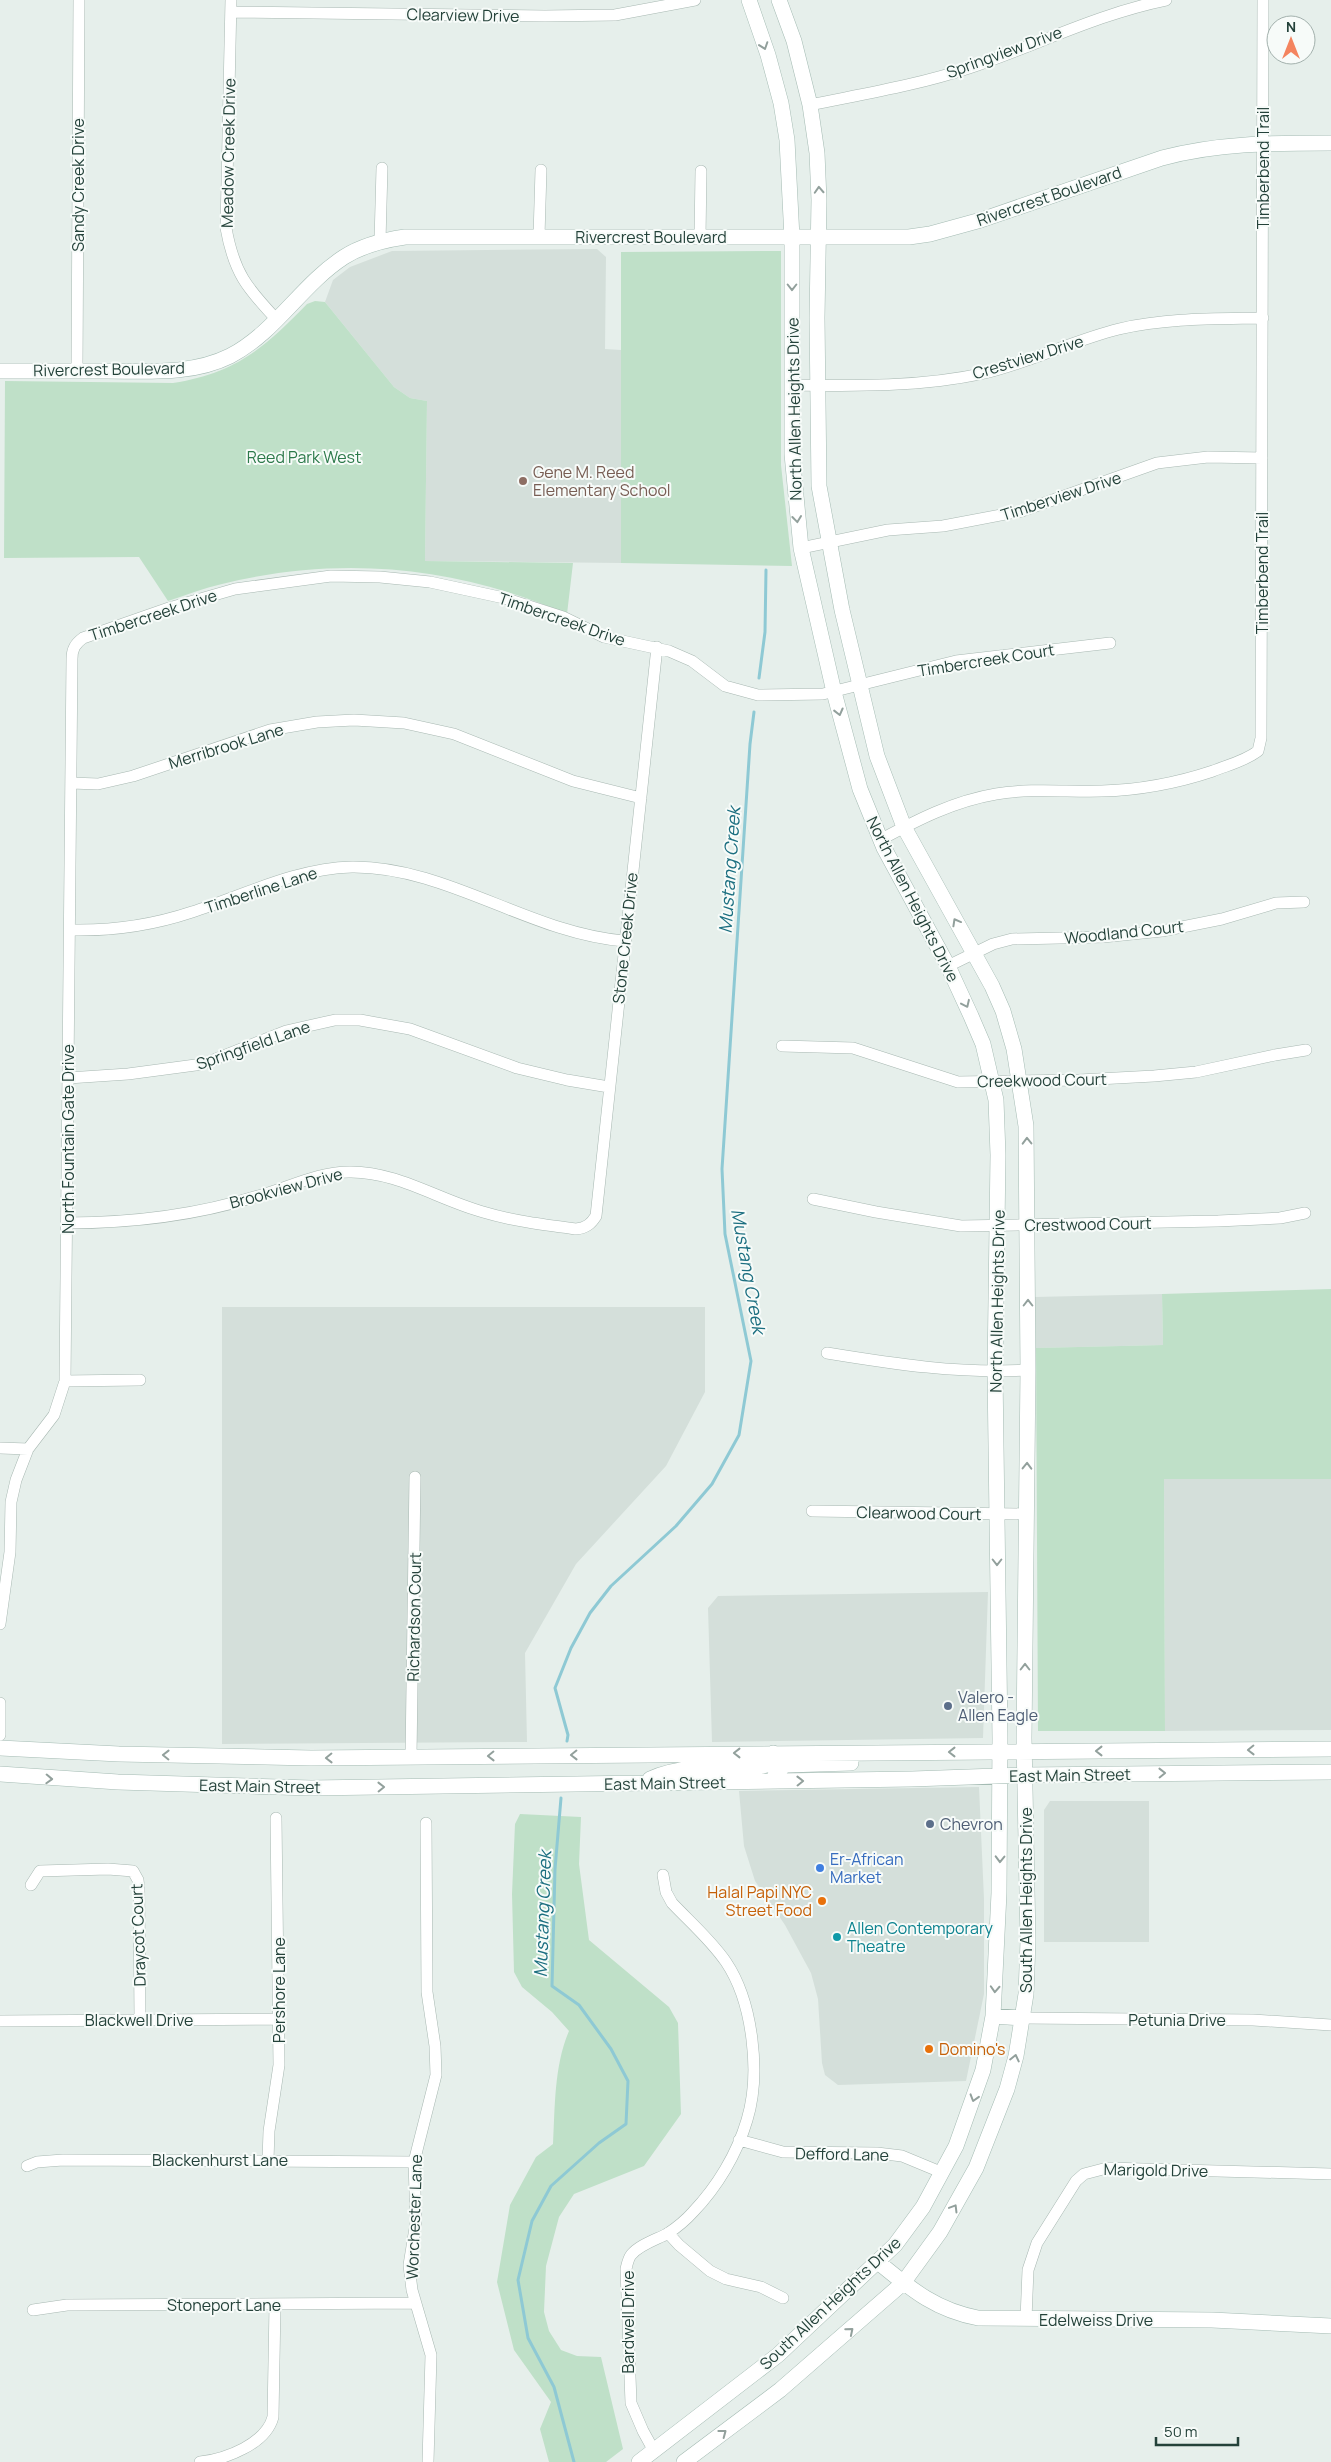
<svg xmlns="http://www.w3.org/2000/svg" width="1331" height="2462" font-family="Manrope,sans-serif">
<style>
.built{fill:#d4dfda}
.green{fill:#bfe0c8}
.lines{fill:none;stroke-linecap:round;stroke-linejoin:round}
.stream{stroke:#8ec9d4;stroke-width:3}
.street-casing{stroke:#a8b8b2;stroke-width:12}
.secondary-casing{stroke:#a4bbb3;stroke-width:16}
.street{stroke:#fff;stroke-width:11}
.secondary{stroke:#fff;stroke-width:15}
.oneway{stroke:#92a09c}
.education-dot{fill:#8d6e63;stroke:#f7fbf9;stroke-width:2}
.service-dot{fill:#5c6f8a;stroke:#f7fbf9;stroke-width:2}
.shop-dot{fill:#3f7fe0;stroke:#f7fbf9;stroke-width:2}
.food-dot{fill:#e8710a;stroke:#f7fbf9;stroke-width:2}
.culture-dot{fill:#0f9aa8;stroke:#f7fbf9;stroke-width:2}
.labels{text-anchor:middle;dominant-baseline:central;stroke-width:4;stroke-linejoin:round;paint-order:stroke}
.street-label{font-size:16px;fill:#24423a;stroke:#f7fbf9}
.park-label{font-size:16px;fill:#2d7a4b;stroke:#f7fbf9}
.education-label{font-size:16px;fill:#785e54;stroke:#f7fbf9;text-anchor:start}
.service-label{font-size:16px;fill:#4e5e75;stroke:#f7fbf9;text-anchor:start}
.shop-label{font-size:16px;fill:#366cbe;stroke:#f7fbf9;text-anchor:start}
.food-label{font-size:16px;fill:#c56008;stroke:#f7fbf9;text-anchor:end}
.culture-label{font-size:16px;fill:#0d838f;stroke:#f7fbf9;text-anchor:start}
.water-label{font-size:18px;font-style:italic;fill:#1c6f80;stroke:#f7fbf9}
</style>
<rect width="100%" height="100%" fill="#e6efeb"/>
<path class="built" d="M597 249 606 257 605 349 621 350V563L425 561 427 401 410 398 394 387 325 302 333 280 350 267 392 251Z
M1162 1294 1163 1345 1036 1348 1035 1297Z
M222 1307H705V1392L666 1466 576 1564 525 1653 527 1742 222 1744Z
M1164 1479H1331V1730L1165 1731Z
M988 1592 983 1738 712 1742 708 1608 718 1596Z
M979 1787 984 1899V1994L966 2081 838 2085 825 2075 822 2063 818 1999 811 1973 785 1925 755 1881 744 1846 739 1791Z
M1050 1801H1149V1942H1044V1810Z"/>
<path class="green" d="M781 251V465L792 566 621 563V252Z
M315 301 325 302 394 387 410 398 427 401 425 561 573 563 567 614C456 566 340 555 222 584 204 588 186 595 168 601L139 557 4 558 5 381 173 383C236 373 264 348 307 304Z
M1331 1289V1479H1164L1165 1731H1038L1036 1348 1163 1345 1162 1294Z
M520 1814 581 1817 579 1864 589 1940 669 2007 678 2023 681 2114 644 2166 574 2194 559 2217 546 2266 544 2312 549 2331 561 2350 577 2356 601 2357 623 2449 606 2462H549L540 2429 551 2402 514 2350 497 2282 510 2205 536 2157 553 2144C555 2107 554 2066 569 2031L552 2012 522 1987 514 1972 512 1894 515 1824Z"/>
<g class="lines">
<path class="stream" d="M759 678 765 632 766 570
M567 1741 568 1735 555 1688 571 1648 590 1613 611 1586 676 1526 712 1484 739 1435 751 1361 725 1234 722 1169 750 744 754 712
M561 1798 555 1869 552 1986 579 2005 611 2049 628 2081 626 2124 599 2143 551 2186 532 2221 518 2280 528 2338 554 2387 574 2462"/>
<defs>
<path id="street" d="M231 0 226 228C234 273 247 288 277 320
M231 12 545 16 615 15 695 0
M810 105C863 94 918 85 969 68 1035 46 1097 14 1166 0
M539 236 541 170
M700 237 701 171
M380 241 382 168
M77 371 79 0
M792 385C856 386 922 387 985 373 1031 362 1074 340 1119 329 1167 318 1214 319 1263 318
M801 548 888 530 943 526 1022 511 1157 463 1208 457 1262 458
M71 783 98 784 133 776 270 730 317 722 354 720 404 723 454 734 573 781 641 798
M880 840C917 820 954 801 996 794 1031 788 1067 792 1102 791 1140 790 1177 783 1213 771 1228 765 1245 761 1258 751L1261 738 1263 0
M70 930C111 931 153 925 192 912 244 895 297 868 352 867 446 866 529 933 624 941
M948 966 993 944 1012 939 1103 937 1162 931 1222 919 1276 903 1304 902
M782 1046 853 1048 958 1082 1079 1080 1154 1076 1196 1072 1275 1055 1306 1050
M68 1078 128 1074 203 1064 286 1031 335 1020H360L410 1029 517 1068 567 1080 609 1087
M813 1199 876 1212 961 1226 1218 1221 1280 1218 1305 1213
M67 1223C131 1223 197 1215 258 1196 288 1188 317 1172 349 1172 396 1171 439 1200 483 1212 513 1221 545 1225 576 1229 586 1228 591 1224 596 1216L657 647
M827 1353C894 1364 960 1374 1028 1370
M65 1381 140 1380
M0 1448 28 1449
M812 1511 1026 1514
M0 1624 10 1552 11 1502 16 1480 28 1449 54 1415 65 1381 72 659C72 649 75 644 83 638L169 608 235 589 331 576 380 577 430 582 504 598 563 617 604 637 669 651 692 661 725 686 758 695 823 694 956 661 1110 643
M0 1703V1735
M411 1757 415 1477
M426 1823 427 1992 435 2046 436 2075 414 2162 416 2222 409 2265 412 2290 431 2355 428 2462
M31 1885 40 1871 108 1869 133 1871 138 1880 139 1889 140 2020
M1022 2018 1253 2020 1331 2025
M0 2021 278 2019
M739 2140 783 2152 877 2153 902 2156 943 2173
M268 2160 269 2131 279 2065 276 1818
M27 2166 37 2162 63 2160 414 2162
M668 2233 679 2245 710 2271 726 2279 761 2287 783 2298
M33 2310 67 2305 415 2303
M1026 2319 1028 2270 1037 2243 1076 2181 1084 2174 1107 2168 1331 2174
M654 2451 643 2431 631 2403 626 2269C627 2265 628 2259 631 2255 639 2245 655 2240 667 2234 676 2228 686 2220 693 2212 717 2187 737 2154 747 2120 761 2074 753 2002 726 1962 711 1940 690 1922 672 1903L666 1892 663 1875
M200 2462C226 2459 266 2444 273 2417L275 2305"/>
<path id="secondary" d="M0 371C36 371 71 371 107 371 148 371 192 375 230 356 276 332 301 285 344 257 363 245 384 240 405 237H909L930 234 981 220 1162 158C1218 143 1273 143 1331 143
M0 1748 119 1754 311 1758 1331 1749
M0 1774 118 1782 311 1788 912 1779 1025 1775 1331 1772
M650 1779C683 1764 723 1767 758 1767L767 1765 773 1753
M772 1781 779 1769 786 1765 851 1763
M993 2016 1022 2018
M878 2262C911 2289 935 2310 978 2318L1212 2320 1331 2326
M639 2462 778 2355 895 2245 923 2207 956 2146 983 2070 993 2016 999 1893 1000 1738 995 1372 998 1155 996 1100 983 1044 971 1016 948 966 884 848 860 789 834 692 801 548 792 454V238L787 140 781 103 768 55 749 0
M684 2462 780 2390 903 2283 940 2232 976 2168 1007 2089 1016 2056 1026 1994 1028 1941 1024 1738 1028 1370 1026 1126 1014 1049 1003 1011 992 986 904 827 877 756 842 610 819 486 817 318 819 200 817 153 810 105 794 41 779 0"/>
</defs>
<use href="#street" class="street-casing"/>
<use href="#secondary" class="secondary-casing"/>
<use href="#street" class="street"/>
<use href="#secondary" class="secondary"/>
</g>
<defs><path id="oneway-chevron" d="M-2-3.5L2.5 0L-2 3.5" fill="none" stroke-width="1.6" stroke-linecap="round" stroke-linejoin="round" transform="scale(1.25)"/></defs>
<g class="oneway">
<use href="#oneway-chevron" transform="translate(764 46) rotate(71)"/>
<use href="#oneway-chevron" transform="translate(819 190) rotate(-93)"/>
<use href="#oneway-chevron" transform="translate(792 287) rotate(90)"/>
<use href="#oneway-chevron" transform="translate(797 519) rotate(83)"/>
<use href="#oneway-chevron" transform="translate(839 712) rotate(76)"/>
<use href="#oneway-chevron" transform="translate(956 922) rotate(-119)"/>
<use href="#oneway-chevron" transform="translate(966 1004) rotate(65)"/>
<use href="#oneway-chevron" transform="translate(1027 1141) rotate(-91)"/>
<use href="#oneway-chevron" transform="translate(1028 1303) rotate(-90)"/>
<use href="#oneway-chevron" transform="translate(1027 1466) rotate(-89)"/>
<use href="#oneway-chevron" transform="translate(997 1562) rotate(90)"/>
<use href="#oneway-chevron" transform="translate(1025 1667) rotate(-90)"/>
<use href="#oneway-chevron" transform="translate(1251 1750) rotate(179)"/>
<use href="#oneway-chevron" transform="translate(1099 1751) rotate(-180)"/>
<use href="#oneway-chevron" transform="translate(952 1752) rotate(180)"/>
<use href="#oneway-chevron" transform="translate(737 1753) rotate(180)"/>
<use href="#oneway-chevron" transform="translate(166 1755) rotate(-179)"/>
<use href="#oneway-chevron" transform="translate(574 1755) rotate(179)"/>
<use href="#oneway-chevron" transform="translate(491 1756) rotate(179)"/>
<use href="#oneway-chevron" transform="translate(329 1758) rotate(179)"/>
<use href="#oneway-chevron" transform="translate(1162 1773) rotate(-1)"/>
<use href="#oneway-chevron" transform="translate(49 1779) rotate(2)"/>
<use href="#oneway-chevron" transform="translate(800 1781) rotate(-1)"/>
<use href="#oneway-chevron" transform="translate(381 1787) rotate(-1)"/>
<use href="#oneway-chevron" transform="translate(1000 1859) rotate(91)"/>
<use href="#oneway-chevron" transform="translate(995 1989) rotate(93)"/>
<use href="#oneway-chevron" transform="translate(1015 2058) rotate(-77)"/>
<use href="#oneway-chevron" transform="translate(974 2098) rotate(107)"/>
<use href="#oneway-chevron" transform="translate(954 2208) rotate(-59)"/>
<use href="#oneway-chevron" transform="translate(850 2331) rotate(-40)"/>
<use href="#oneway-chevron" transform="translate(723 2433) rotate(-37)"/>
</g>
<circle class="education-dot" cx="523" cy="481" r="5"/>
<g class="service-dot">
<circle cx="948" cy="1706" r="5"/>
<circle cx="930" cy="1824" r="5"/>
</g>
<circle class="shop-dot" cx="820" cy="1868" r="5"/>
<g class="food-dot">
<circle cx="822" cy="1901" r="5"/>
<circle cx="929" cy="2049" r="5"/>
</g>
<circle class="culture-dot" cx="837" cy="1937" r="5"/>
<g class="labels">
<g class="street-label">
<text transform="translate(463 15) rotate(1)">Clearview Drive</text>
<text transform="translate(1004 52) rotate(-20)">Springview Drive</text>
<text transform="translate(228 153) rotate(-89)">Meadow Creek Drive</text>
<text transform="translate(1263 168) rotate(-90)">Timberbend Trail</text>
<text transform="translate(78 185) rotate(-90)">Sandy Creek Drive</text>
<text transform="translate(1049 196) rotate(-19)">Rivercrest Boulevard</text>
<text x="651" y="237">Rivercrest Boulevard</text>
<text transform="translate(1028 357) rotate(-17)">Crestview Drive</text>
<text transform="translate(109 369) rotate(-1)">Rivercrest Boulevard</text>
<text transform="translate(794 409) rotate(-91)">North Allen Heights Drive</text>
<text transform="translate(1061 496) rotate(-18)">Timberview Drive</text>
<text transform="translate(1262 573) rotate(-90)">Timberbend Trail</text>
<text transform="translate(153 615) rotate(-18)">Timbercreek Drive</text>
<text transform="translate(562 619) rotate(19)">Timbercreek Drive</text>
<text transform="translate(986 660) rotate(-9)">Timbercreek Court</text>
<text transform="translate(226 746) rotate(-17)">Merribrook Lane</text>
<text transform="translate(261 890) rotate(-18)">Timberline Lane</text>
<text transform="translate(913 899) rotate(63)">North Allen Heights Drive</text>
<text transform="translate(1124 932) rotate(-6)">Woodland Court</text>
<text transform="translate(625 938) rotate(-84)">Stone Creek Drive</text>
<text transform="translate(253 1045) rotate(-19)">Springfield Lane</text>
<text transform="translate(1042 1080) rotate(-1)">Creekwood Court</text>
<text transform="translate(68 1139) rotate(-90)">North Fountain Gate Drive</text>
<text transform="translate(286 1188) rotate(-15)">Brookview Drive</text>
<text transform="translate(1088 1224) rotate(-1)">Crestwood Court</text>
<text transform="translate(997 1301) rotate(-89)">North Allen Heights Drive</text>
<text transform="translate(919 1513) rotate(1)">Clearwood Court</text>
<text transform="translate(414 1617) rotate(-89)">Richardson Court</text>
<text transform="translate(1070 1775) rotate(-1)">East Main Street</text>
<text transform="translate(665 1783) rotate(-1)">East Main Street</text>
<text transform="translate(260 1786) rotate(1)">East Main Street</text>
<text transform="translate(1026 1900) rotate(-90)">South Allen Heights Drive</text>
<text transform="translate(138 1935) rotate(-92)">Draycot Court</text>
<text transform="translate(279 1990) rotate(-90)">Pershore Lane</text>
<text x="139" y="2020">Blackwell Drive</text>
<text x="1177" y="2020">Petunia Drive</text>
<text transform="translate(842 2154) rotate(1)">Defford Lane</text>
<text x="220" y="2160">Blackenhurst Lane</text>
<text transform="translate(1156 2170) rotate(1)">Marigold Drive</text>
<text transform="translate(414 2217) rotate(-88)">Worchester Lane</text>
<text transform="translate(830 2303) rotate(-43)">South Allen Heights Drive</text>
<text x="224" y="2305">Stoneport Lane</text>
<text x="1096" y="2320">Edelweiss Drive</text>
<text transform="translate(628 2322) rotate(-90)">Bardwell Drive</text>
</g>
<g class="park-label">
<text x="304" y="457">Reed Park West</text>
</g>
<g class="education-label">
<text x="533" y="472">Gene M. Reed<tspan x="533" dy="18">Elementary School</tspan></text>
</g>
<g class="service-label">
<text x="958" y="1697">Valero -<tspan x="958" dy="18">Allen Eagle</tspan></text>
<text x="940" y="1824">Chevron</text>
</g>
<g class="shop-label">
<text x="830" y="1859">Er-African<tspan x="830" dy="18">Market</tspan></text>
</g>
<g class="food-label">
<text x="812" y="1892">Halal Papi NYC<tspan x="812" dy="18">Street Food</tspan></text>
<text x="939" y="2049" text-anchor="start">Domino's</text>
</g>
<g class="culture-label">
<text x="847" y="1928">Allen Contemporary<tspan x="847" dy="18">Theatre</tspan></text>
</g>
<g class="water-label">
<text transform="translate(729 870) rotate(-86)">Mustang Creek</text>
<text transform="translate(749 1271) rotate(80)">Mustang Creek</text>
<text transform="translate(542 1914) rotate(-88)">Mustang Creek</text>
</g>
</g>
<g transform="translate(1291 40)"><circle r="24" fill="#f7fbf9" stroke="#a3b1ad"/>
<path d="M0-4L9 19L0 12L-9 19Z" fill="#f4845f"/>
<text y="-8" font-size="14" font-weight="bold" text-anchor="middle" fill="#24423a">N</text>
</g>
<path d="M1156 2437v8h82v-8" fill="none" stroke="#24423a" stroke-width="2.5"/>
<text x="1164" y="2437" font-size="15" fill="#24423a" stroke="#f7fbf9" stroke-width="4" paint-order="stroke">50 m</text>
</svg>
